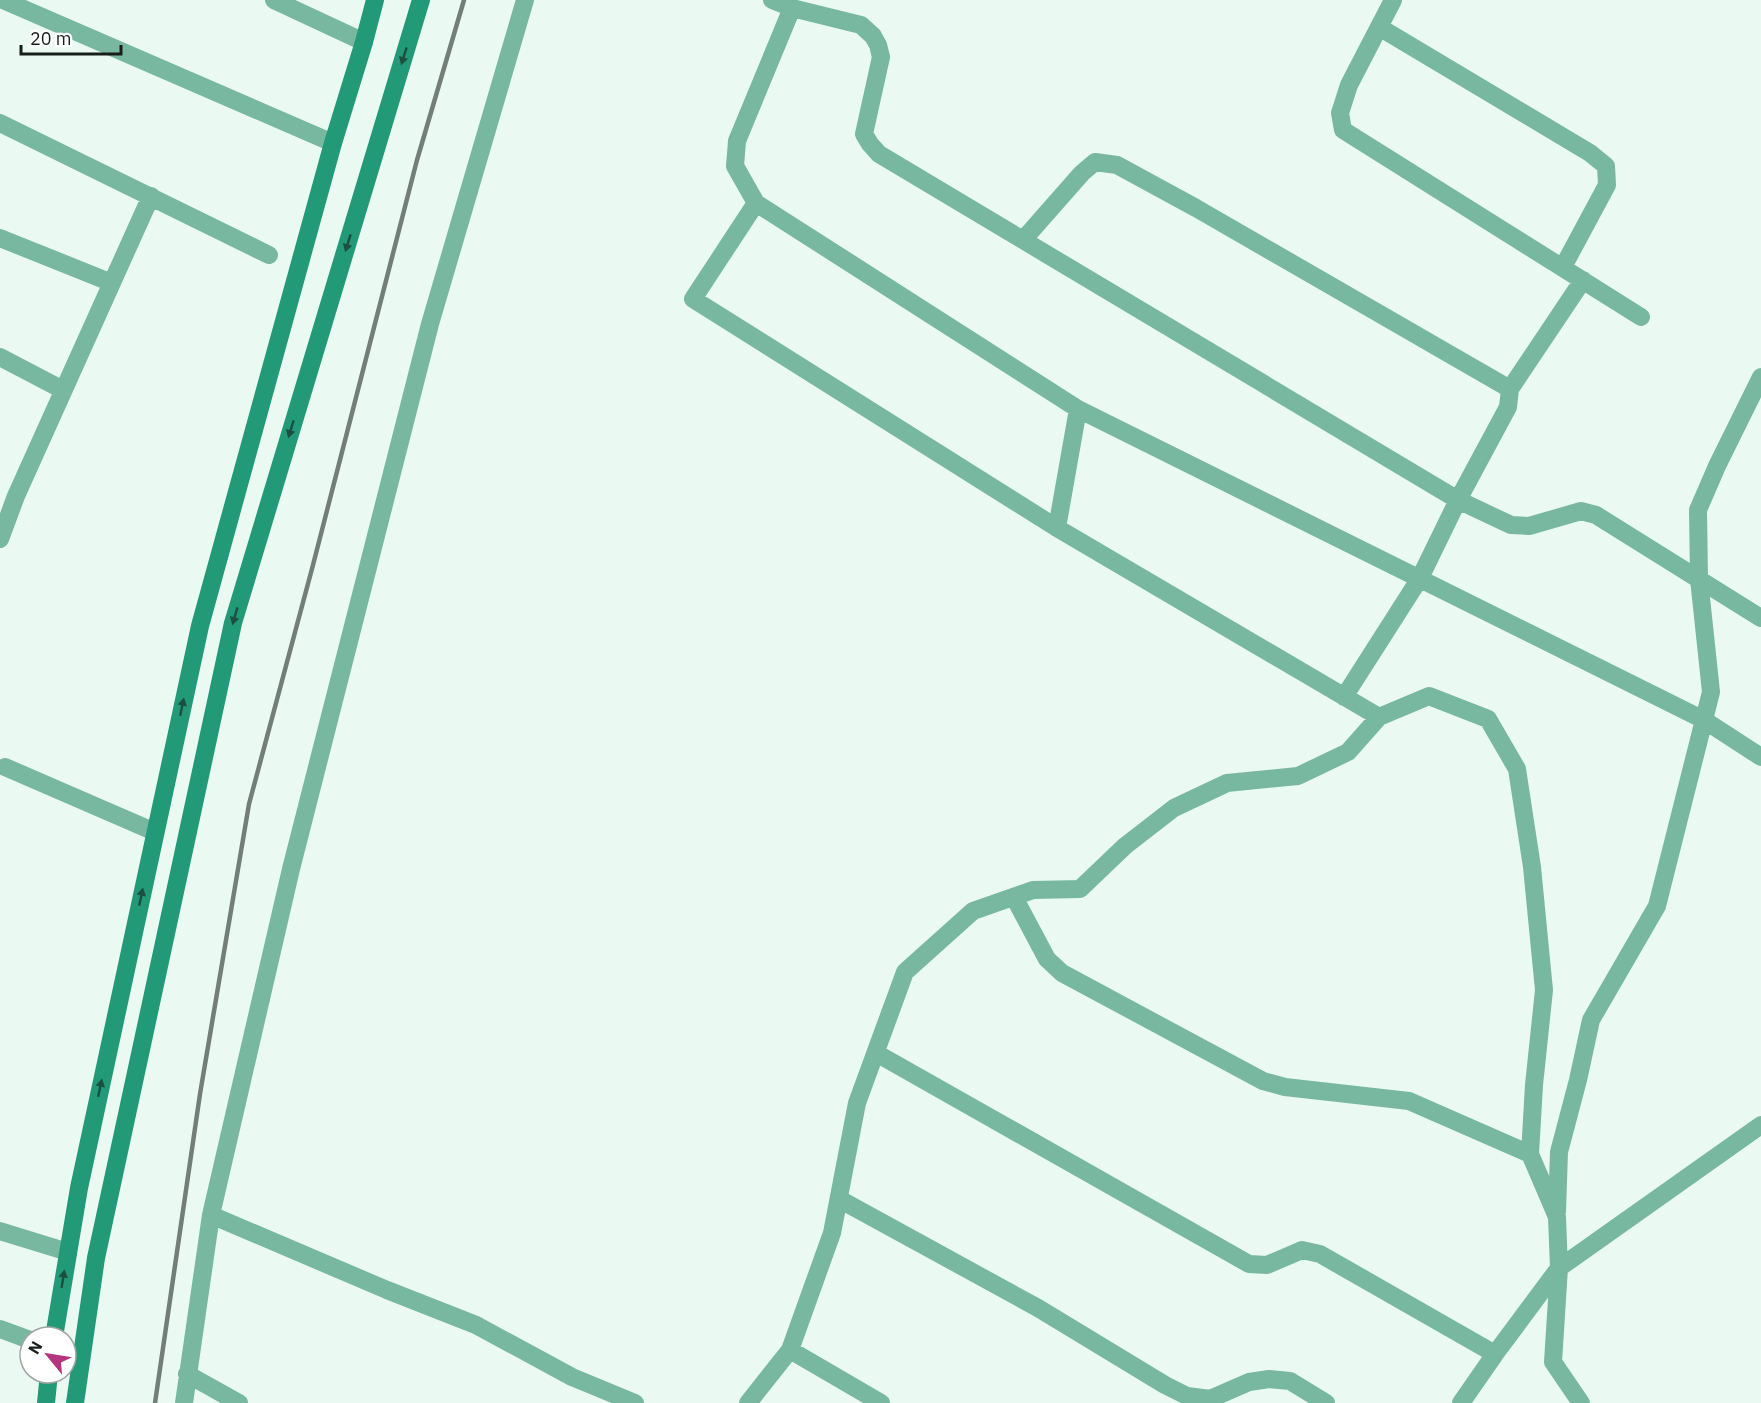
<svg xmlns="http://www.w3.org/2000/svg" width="1761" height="1403" font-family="'IBM Plex Sans',sans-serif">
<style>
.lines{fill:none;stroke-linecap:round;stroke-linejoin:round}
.street{stroke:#78b8a0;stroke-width:18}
.secondary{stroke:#297;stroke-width:18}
.rail{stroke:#747e79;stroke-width:4.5}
.oneway{fill:#1c4f40}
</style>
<rect width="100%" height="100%" fill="#eafaf3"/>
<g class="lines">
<path class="street" d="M3 0 333 143
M274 0 364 42
M772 0 792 8 737 141 735 166 756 203 693 299 1057 528 1379 717
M1393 0 1349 85 1340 113 1343 130 1641 317
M792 8 861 25 873 36 878 45 881 57 864 134 870 144 879 154 1458 500 1511 525 1529 526 1581 511 1596 515 1761 618
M1379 27 1590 153 1606 166 1607 185 1563 267
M0 123 269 255
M756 203 1078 409 1057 528
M0 238 112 283
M1023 240 1082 173 1095 162 1117 165 1196 208 1510 389 1508 407 1458 500 1420 578 1344 697
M0 357 63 390
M1510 389 1583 280
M1078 409 1704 720 1761 757
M0 539 16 496 151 196
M5 767 155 832
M1014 897 1047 959 1062 973 1263 1081 1285 1087 1409 1101 1530 1154
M876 1053 1249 1264 1267 1265 1302 1250 1320 1254 1495 1354
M839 1199 1038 1308 1165 1385 1187 1396 1210 1399 1249 1382 1269 1379 1290 1381 1326 1403
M1557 1212 1559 1152 1578 1080 1591 1020 1657 906 1711 692 1699 579 1698 510 1717 466 1761 377
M211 1215 387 1290 476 1325 572 1377 635 1403
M0 1231 68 1252
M0 1329 30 1340
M790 1350 881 1403
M187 1374 239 1403
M184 1403 211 1215 291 869 430 324 525 0
M748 1403 790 1350 832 1233 857 1103 905 972 973 911 1033 890 1080 889 1125 846 1174 808 1227 783 1298 776 1348 752 1379 717 1429 696 1488 719 1517 769 1532 867 1544 990 1534 1085 1530 1154 1557 1217 1559 1268 1553 1362 1581 1403
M1461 1403 1495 1354 1559 1268 1761 1125"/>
<path class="secondary" d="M54 1337 79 1188 200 626 333 143 364 42 375 0
M46 1403 49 1373
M75 1403 96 1258 233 623 421 0"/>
<path class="rail" d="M155 1403 200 1094 249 804 313 565 417 160 464 0"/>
</g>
<defs><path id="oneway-solid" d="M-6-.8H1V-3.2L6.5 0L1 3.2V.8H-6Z" transform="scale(1.5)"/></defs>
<g class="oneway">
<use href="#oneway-solid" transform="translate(404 56) rotate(107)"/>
<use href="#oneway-solid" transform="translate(348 243) rotate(107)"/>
<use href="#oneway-solid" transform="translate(291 429) rotate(107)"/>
<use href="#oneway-solid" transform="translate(235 616) rotate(106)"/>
<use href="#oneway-solid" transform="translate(182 707) rotate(-78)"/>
<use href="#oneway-solid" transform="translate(141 897) rotate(-78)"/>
<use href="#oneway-solid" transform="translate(100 1088) rotate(-78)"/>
<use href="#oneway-solid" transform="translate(63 1279) rotate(-81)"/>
</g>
<g transform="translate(48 1355) rotate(300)"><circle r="28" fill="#ffffff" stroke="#a3a5a4" stroke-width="1.5"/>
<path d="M0-4.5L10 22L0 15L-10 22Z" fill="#b43480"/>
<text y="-9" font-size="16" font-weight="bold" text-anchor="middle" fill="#181e1b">N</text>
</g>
<path d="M21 45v9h100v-9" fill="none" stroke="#181e1b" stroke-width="3"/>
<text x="30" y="45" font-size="18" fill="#181e1b" stroke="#ffffff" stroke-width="4.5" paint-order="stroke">20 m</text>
</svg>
